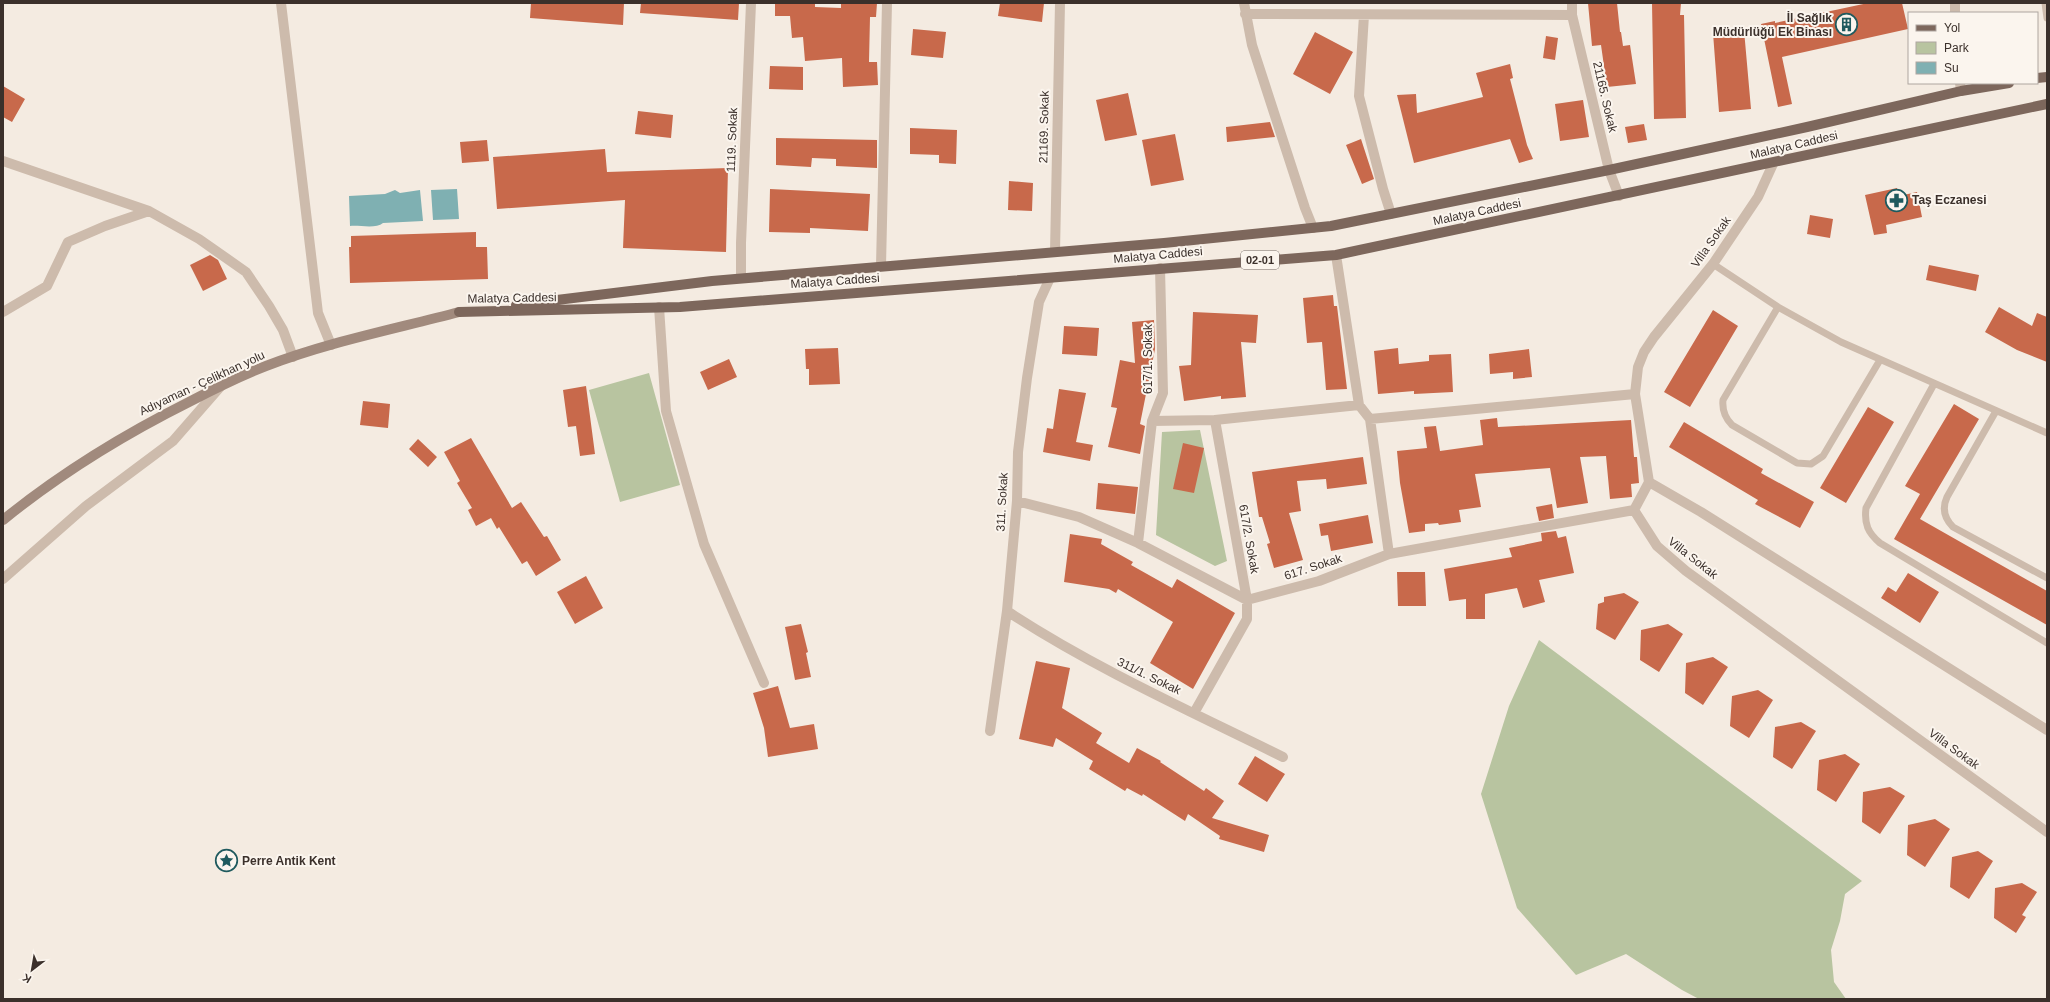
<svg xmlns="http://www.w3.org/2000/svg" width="2050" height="1002" font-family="Arial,sans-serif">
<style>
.green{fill:#b8c4a0}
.water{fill:#7fb0b2}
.building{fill:#c8694b}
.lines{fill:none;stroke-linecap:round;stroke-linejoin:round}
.service{stroke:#cdbbac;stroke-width:7}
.minor{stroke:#cdbbac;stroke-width:10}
.secondary{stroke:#a18a7d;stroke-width:10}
.primary{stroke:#7d675c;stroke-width:10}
.labels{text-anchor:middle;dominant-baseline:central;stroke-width:4;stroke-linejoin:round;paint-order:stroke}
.shield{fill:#fbf5ee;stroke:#756b66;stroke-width:1}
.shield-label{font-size:11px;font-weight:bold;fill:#3b302b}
.poi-label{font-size:12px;font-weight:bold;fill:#3b302b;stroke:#fbf5ee;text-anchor:start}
.street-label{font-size:12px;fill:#3b302b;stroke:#fbf5ee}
</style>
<rect width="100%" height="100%" fill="#f4ebe1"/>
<path class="green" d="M649 373 680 485 620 502 589 390Z
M1200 430 1227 561 1215 566 1156 535 1162 432Z
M1539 640 1862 881 1845 894 1840 921 1831 950 1834 982 1846 999H1699L1682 990 1626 954 1576 975 1517 908 1481 794 1509 706Z"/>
<path class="water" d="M457 189 459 219 433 220 431 190Z
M395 190 400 193 420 190 423 221 383 223C376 229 360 225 350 226L349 196 385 194Z"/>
<path class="building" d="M531 3H624L623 25 530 18Z
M641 3H739L738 20 640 13Z
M775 3H815V7L841 8V3H877L876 17H870L869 62H877L878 85 843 87 842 58 805 61 803 37 792 38 790 16H775Z
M1000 3H1044L1042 22 998 16Z
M1588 3H1617L1620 32H1621L1623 46 1630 45 1636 84 1607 87 1601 45 1592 46Z
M1652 3H1681L1680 15H1684L1686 118 1654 119Z
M1868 3H1902L1908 29 1782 57 1792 104 1778 107 1761 24 1775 21V23Z
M913 29 946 32 943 58 911 55Z
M1744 30 1751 109 1719 112 1713 33Z
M1315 32 1353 52 1330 94 1293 74Z
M1546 36 1558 38 1555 60 1543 58Z
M1510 64 1513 78 1510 79 1527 145 1533 159 1519 163 1510 139 1414 163 1397 95 1416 94 1417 113 1483 97 1476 73Z
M770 66 803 67V90L769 89Z
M3 86 25 99 12 122 3 117Z
M1128 93 1137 135 1105 141 1096 100Z
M1583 100 1589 137 1560 141 1555 104Z
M638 111 673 115 671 138 635 134Z
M1270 122 1275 137 1227 142 1226 127Z
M1644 124 1647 140 1628 143 1625 127Z
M910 128 957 130 956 164 939 163V155L910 154Z
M1175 134 1184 180 1151 186 1142 140Z
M776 138 877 140V168L836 166V159L812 158 811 167 776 165Z
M1361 139 1374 179 1362 184 1346 145Z
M487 140 489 161 462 163 460 142Z
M605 149 607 172 728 168 726 252 623 248 625 200 497 209 493 157Z
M1009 181 1033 183 1032 211 1008 210Z
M1897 188 1899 196 1917 192 1922 217 1886 225 1887 233 1874 235 1865 195Z
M770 189 870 194 868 231 810 228V233L769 232Z
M1810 215 1833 219 1830 238 1807 234Z
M476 232V247H487L488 279 350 283 349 247H351V236Z
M210 255 218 260 227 279 203 291 190 265Z
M1929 265 1979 275 1976 291 1926 280Z
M1333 295 1334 306H1337L1347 389 1326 390 1322 342 1307 343 1303 298Z
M1999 307 2032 326 2037 313 2047 317V362L2017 350 1985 332Z
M1713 310 1738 326 1690 407 1664 392Z
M1193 312 1258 315 1256 343 1241 342 1246 397 1221 399V396L1184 401 1179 366 1191 365Z
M1154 320 1155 349 1140 424 1145 426 1140 454 1108 447 1117 408 1111 407 1120 360 1135 363 1132 322Z
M1064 326 1099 328 1097 356 1062 354Z
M838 348 840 384 809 385V369H806L805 349Z
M1398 348 1399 364 1429 361V355L1451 354 1453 392 1414 394V391L1378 394 1374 351Z
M1529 349 1532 377 1513 379V372L1490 374 1489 354Z
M729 359 737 377 708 390 700 372Z
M586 386 595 454 580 456 576 426 568 427 563 390Z
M1059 389 1086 393 1076 442 1093 445 1090 461 1043 452 1047 428 1053 429Z
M363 401 390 404 388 428 360 425Z
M1954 404 1979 419 1920 519 2047 591V625L1894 539 1920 494 1905 486Z
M1868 407 1894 422 1846 503 1820 488Z
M1497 418 1498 427 1631 420 1634 457H1637L1639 483 1631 484 1632 497 1610 499 1606 456 1580 457 1588 503 1557 508 1550 468 1475 474 1481 507 1459 510 1461 522 1439 525 1438 523 1425 524V531L1409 533 1400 483 1397 451 1427 448 1424 427 1436 426 1440 451 1483 445 1480 420Z
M1684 422 1763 469 1761 473 1814 502 1800 528 1755 504 1758 500 1669 447Z
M471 438 512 508 521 502 544 537 547 536 561 560 536 576 527 561 522 564 499 527 497 529 491 518 476 526 468 510 472 508 457 483 460 481 444 452Z
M418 439 437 457 428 467 409 449Z
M1183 443 1204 448 1194 493 1173 489Z
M1363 457 1367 484 1327 489 1326 479 1297 481 1301 511 1289 513 1303 560 1274 568 1267 544 1270 543 1262 517H1259L1252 472Z
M1098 483 1138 487 1135 514 1096 509Z
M1552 504 1554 518 1539 521 1536 507Z
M1368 515 1373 543 1331 551 1328 535 1321 536 1319 524Z
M1556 531 1558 538 1566 536 1574 573 1539 580 1545 602 1523 608 1517 588 1485 594V619H1466V599L1449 601 1444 569 1512 557 1509 548 1542 541 1541 533Z
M1070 534 1102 539 1101 544 1133 562 1131 565 1172 588 1177 579 1235 613 1193 689 1150 663 1173 622 1118 589 1116 593 1109 589 1064 582Z
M1397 572H1425L1426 606H1398Z
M1908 573 1939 592 1920 623 1881 598 1888 587 1896 592Z
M586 576 603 608 575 624 557 592Z
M1624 593 1639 602 1615 640 1596 629 1598 604 1604 602V597Z
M801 624 808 652 806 653 811 677 795 680 785 627Z
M1668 624 1683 634 1659 672 1640 660 1641 630Z
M1713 657 1728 667 1703 705 1685 693 1686 663Z
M1036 661 1070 668 1062 708 1102 733 1096 743 1129 763 1137 748 1161 761 1160 762 1204 791 1206 788 1224 801 1212 818 1269 835 1264 852 1219 839 1220 836 1188 814 1185 821 1143 794 1142 796 1127 788 1125 791 1089 769 1093 761 1056 738 1053 747 1019 739Z
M778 686 790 728 814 724 818 749 768 757 764 728 753 693Z
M1758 690 1773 700 1749 738 1730 726 1732 696Z
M1801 722 1816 731 1792 769 1773 757 1775 727Z
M1845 754 1860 764 1836 802 1817 790 1819 760Z
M1255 756 1285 774 1267 802 1238 784Z
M1890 787 1905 796 1880 834 1862 822 1863 792Z
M1935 819 1950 829 1925 867 1907 855 1908 825Z
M1978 851 1993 861 1969 899 1950 887 1952 857Z
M2022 883 2037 892 2022 915 2026 917 2016 933 1994 918 1995 888Z"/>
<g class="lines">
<path class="service" d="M2045 3 2047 18
M1713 264 1778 307 1841 342 2047 433
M1778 307 1723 400C1722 410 1725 418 1732 425L1797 463 1811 464 1823 456 1880 360
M1934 384 1866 508C1864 524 1868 533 1880 543L2047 643
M1996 411 1947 497C1942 508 1944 518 1953 527L2047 578"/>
<path class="minor" d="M281 3 318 313 331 345
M1244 3 1252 45 1305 208 1313 228
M1572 3V15L1609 170 1619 196
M1955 3V13
M1245 14 1572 15
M1364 15 1359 96 1383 189 1391 214
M1960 83 1961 91
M3 161 149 211 199 239 246 272 269 306 283 330 293 357
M1773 164 1758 197 1713 264 1654 337 1644 352 1638 367 1635 394 1649 482 1634 510 1657 546 1686 571 2047 832
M1055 252 1060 3
M1336 255 1359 405 1370 419 1389 554
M881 266 887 3
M741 278V243L751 3
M659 307 666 411 704 544 764 683
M3 312 47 286 68 242 105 226 149 211
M1370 419 1635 394
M1215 420 1359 405
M1152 421 1215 420 1247 600V619L1194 713
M1649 482 1701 512 2047 730
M1017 501 1079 517 1138 543 1247 600 1319 581 1389 554 1634 510
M1138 543 1152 421 1163 393 1160 268
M3 579 86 506 173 441 221 386
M1007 611C1094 668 1190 711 1283 757
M990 731 1007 611 1017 501 1018 452 1027 378 1039 302 1050 278"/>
<path class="secondary" d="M3 520C61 473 123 435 189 402 214 389 240 376 266 366 328 342 395 329 459 312"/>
<path class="primary" d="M2037 78 2047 77
M516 305 712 281 1164 243 1331 226 1609 170 1807 127 1961 91 2009 83
M459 312 680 307 1336 255 2047 104"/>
</g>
<defs>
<symbol id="building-ring" viewBox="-11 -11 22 22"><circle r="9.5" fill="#fbf5ee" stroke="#1f5a5e" stroke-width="1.5"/><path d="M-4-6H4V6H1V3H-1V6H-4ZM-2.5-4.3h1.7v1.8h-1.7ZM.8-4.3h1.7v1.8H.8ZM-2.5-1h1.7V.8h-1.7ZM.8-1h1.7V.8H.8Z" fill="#1f5a5e"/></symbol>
<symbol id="pharmacy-ring" viewBox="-11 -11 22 22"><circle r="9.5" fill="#fbf5ee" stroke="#1f5a5e" stroke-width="1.5"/><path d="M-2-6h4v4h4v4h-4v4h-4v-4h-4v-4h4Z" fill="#1f5a5e"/></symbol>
<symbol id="sight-ring" viewBox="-11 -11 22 22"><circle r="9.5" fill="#fbf5ee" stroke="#1f5a5e" stroke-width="1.5"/><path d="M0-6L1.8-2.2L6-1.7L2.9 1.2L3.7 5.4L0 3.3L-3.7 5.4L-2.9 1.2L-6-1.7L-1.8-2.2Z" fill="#1f5a5e"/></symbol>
</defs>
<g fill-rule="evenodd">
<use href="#building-ring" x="1834" y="12" width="25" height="25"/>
<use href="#pharmacy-ring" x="1884" y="188" width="25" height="25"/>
<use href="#sight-ring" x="214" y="848" width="25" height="25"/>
</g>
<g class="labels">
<rect class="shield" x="1241" y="251" width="38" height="18" rx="3"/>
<g class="shield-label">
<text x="1260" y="260">02-01</text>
</g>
<g class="poi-label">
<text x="1832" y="18" text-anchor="end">İl Sağlık<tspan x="1832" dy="14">Müdürlüğü Ek Binası</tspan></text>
<text x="1912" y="200">Taş Eczanesi</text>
<text x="242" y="861">Perre Antik Kent</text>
</g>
<g class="street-label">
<text transform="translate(1605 97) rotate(77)">21165. Sokak</text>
<text transform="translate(1044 127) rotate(-89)">21169. Sokak</text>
<text transform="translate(732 140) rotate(-88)">1119. Sokak</text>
<text transform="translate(1794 145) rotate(-13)">Malatya Caddesi</text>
<text transform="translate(1477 212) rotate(-12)">Malatya Caddesi</text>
<text transform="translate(1711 242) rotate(-55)">Villa Sokak</text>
<text transform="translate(1158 255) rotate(-5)">Malatya Caddesi</text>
<text transform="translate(835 281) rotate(-4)">Malatya Caddesi</text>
<text transform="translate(512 298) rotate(-1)">Malatya Caddesi</text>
<text transform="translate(1148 359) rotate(-90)">617/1. Sokak</text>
<text transform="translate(202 383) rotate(-25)">Adıyaman - Çelikhan yolu</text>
<text transform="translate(1002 502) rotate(-87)">311. Sokak</text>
<text transform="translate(1249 539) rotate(80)">617/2. Sokak</text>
<text transform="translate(1693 558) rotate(38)">Villa Sokak</text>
<text transform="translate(1313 567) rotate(-18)">617. Sokak</text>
<text transform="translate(1149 676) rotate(26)">311/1. Sokak</text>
<text transform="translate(1954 749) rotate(36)">Villa Sokak</text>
</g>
</g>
<rect width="2050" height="1002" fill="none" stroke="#3b302b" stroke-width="8"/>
<rect x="1908" y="12" width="130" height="72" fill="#fbf5ee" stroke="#aea6a0"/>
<rect x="1916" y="25" width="20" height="6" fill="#7d675c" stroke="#aea6a0"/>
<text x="1944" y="32" font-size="12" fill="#3b302b">Yol</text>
<rect x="1916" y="42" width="20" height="12" fill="#b8c4a0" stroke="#aea6a0"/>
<text x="1944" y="52" font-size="12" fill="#3b302b">Park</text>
<rect x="1916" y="62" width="20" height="12" fill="#7fb0b2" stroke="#aea6a0"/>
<text x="1944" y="72" font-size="12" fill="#3b302b">Su</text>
<g transform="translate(32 970) rotate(211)" stroke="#fbf5ee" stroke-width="3" paint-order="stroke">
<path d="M0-3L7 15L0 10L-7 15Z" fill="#3b302b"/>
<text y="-6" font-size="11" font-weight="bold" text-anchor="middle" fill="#3b302b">K</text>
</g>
</svg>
